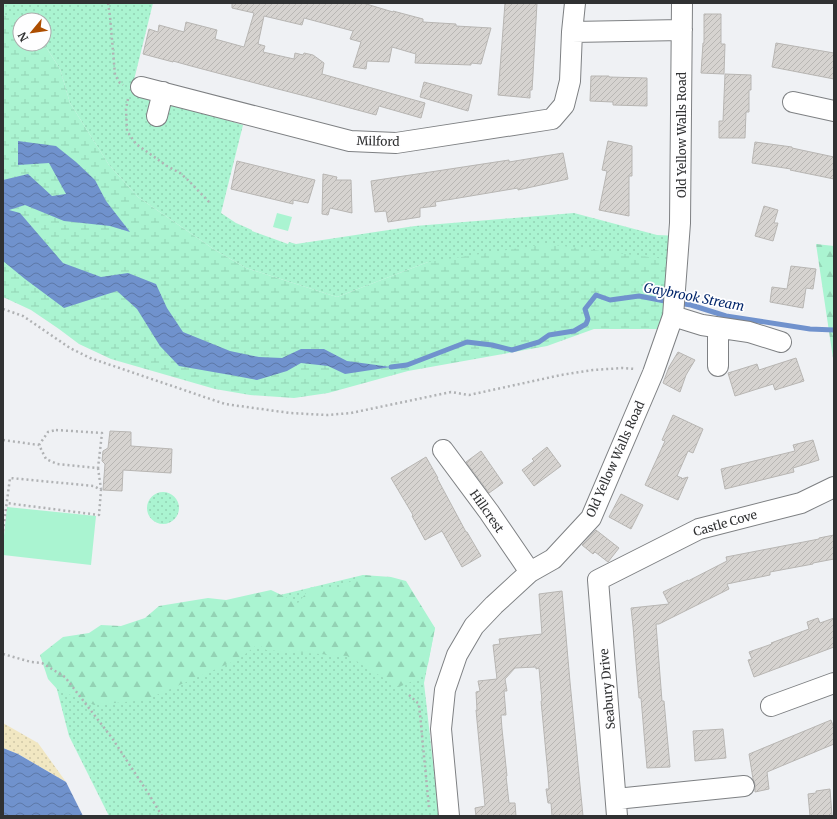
<svg xmlns="http://www.w3.org/2000/svg" width="837" height="819" font-family="Merriweather,serif">
<style>
.green{fill:url(#green-dots)}
.forest{fill:url(#forest-firs)}
.wetland{fill:url(#wetland-marsh)}
.sand{fill:url(#sand-dots)}
.pitch{fill:#aaf4d1}
.water{fill:url(#water-waves)}
.lines{fill:none;stroke-linecap:round;stroke-linejoin:round}
.stream{stroke:#7092cd;stroke-width:5}
.building{fill:url(#building-hatch);stroke:#b8b6b3}
.minor-casing{stroke:#7e8083;stroke-width:22}
.path{stroke:#b0b2b4;stroke-width:2.5;stroke-dasharray:2 3;stroke-linecap:butt}
.minor{stroke:#fff;stroke-width:20}
.labels{text-anchor:middle;dominant-baseline:central;stroke-width:3.5;stroke-linejoin:round;paint-order:stroke}
.street-label{font-size:12px;fill:#303132;stroke:#fefeff}
.water-label{font-size:13px;font-style:italic;fill:#03276c;stroke:#fefeff}
</style>
<defs>
<pattern id="green-dots" width="8" height="8" patternUnits="userSpaceOnUse"><rect width="8" height="8" fill="#aaf4d1"/><path d="M2 2h.1M6 6h.1" fill="none" stroke="#93d2b4" stroke-width="1.8" stroke-linecap="round"/></pattern>
<pattern id="forest-firs" width="22" height="20" patternUnits="userSpaceOnUse"><rect width="22" height="20" fill="#aaf4d1"/><path d="M5 1l3.5 6h-7zM16 11l3.5 6h-7z" fill="#93d2b4"/></pattern>
<pattern id="wetland-marsh" width="20" height="14" patternUnits="userSpaceOnUse"><rect width="20" height="14" fill="#aaf4d1"/><path d="M1 5h8M5 5V1M11 12h8M15 12V8" fill="none" stroke="#93d2b4"/></pattern>
<pattern id="sand-dots" width="8" height="8" patternUnits="userSpaceOnUse"><rect width="8" height="8" fill="#f1e7c2"/><path d="M2 2h.1M6 6h.1" fill="none" stroke="#cfc7a7" stroke-width="1.8" stroke-linecap="round"/></pattern>
<pattern id="water-waves" width="16" height="10" patternUnits="userSpaceOnUse"><rect width="16" height="10" fill="#7092cd"/><path d="M0 5q4-4 8 0t8 0" fill="none" stroke="#5c78a7"/></pattern>
<pattern id="building-hatch" width="6" height="6" patternUnits="userSpaceOnUse"><rect width="6" height="6" fill="#d6d3d0"/><path d="M-1 1l2-2M0 6l6-6M5 7l2-2" fill="none" stroke="#b8b6b3"/></pattern>
</defs>
<rect width="100%" height="100%" fill="#eff1f4"/>
<path class="green" d="M3 3H153L131 92 243 125 221 213 236 223 252 230V231L288 244 289 242 296 244 415 226 574 213 657 235 680 236 673 260 428 262 337 297 246 268 215 250 138 197 109 165 70 103 60 69 44 44V20H28L25 16H3Z
M147 508a16 16 0 1 1 32 0a16 16 0 1 1-32 0Z
M363 575 395 579 435 628 424 683 439 816H109L69 736 47 651Z"/>
<path class="forest" d="M816 244 834 246V365Z
M363 575 391 577 406 581 435 628 428 664 417 679 399 687 347 656 266 650 258 644 239 659 145 700 94 705 57 689 48 679 40 655 63 637 89 633 101 625 121 626 145 618 159 606 208 598 226 600 271 590 298 603 311 587 338 588Z"/>
<path class="wetland" d="M3 16H25L28 20H20V44H44L60 69 70 103 109 165 138 197 215 250 246 268 337 297 428 262 546 244 673 260 669 329H594L547 346 408 371 328 393 294 398 250 395 215 389 111 359 79 344 59 329 31 310 3 297Z"/>
<path class="sand" d="M3 723 38 743 66 782 18 754 3 748Z"/>
<path class="pitch" d="M277 213 292 217 288 231 273 227Z
M7 507 96 516 91 565 3 555V545Z"/>
<path class="water" d="M18 141 56 146 76 162 95 180 106 201 130 232 110 226 64 221 25 205 9 210 20 213 63 263 101 277 128 273 156 284 167 308 183 332 230 351 259 357 282 358 301 349H324L347 361 391 367 345 374 328 366 301 363 287 371 257 380 236 376 179 366 160 346 137 309 117 291 64 308 25 279 3 261V180L28 174 52 196 66 194 49 163 18 165Z
M3 748 18 754 66 782 83 816H3Z"/>
<g class="lines">
<path class="stream" d="M678 303 691 305 726 316 810 329 834 330
M391 367 407 365 467 342 492 345 512 350 539 342 549 335 574 331 586 324 588 319 585 309 596 295 610 300 639 296 670 302"/>
</g>
<path class="building" d="M232 3H363L393 12V11L423 19V22L456 24V26L491 28 481 64 471 63V65L415 63 416 54 392 47 389 62 367 61 366 69 353 67 361 42 350 39 353 31 304 18 302 25 264 16 258 44 265 46 263 52 294 59 295 53 303 55 304 53 313 55 324 63 322 74 425 103 421 118 379 106 376 115 309 97 274 88 191 66 173 61V62L143 54 149 29 158 32 159 25 184 32 186 22 217 30 215 39 244 47 254 13 232 8Z
M505 3H537L533 74 532 90H530V98L498 95Z
M704 14H721V44H725L724 74 701 73 703 43H704Z
M776 43 834 53V79L772 67Z
M725 74 751 75V90H749V112H746L745 138H719V121H723Z
M591 76H609V77L647 78V106L613 105V102L590 101Z
M424 82 472 95 468 111 420 97Z
M608 141 632 146V176H629V216L599 210 607 171 602 170Z
M755 142 792 147V148L834 157V179L790 170 791 169 752 163Z
M563 153 568 179 518 190V188L435 202 436 206 420 208V217L388 222 386 211 375 212 371 181 509 160V162Z
M237 161 315 180 308 203 293 200V204L231 189Z
M323 174 337 177 336 180H351L352 213 330 208 328 215 322 214Z
M764 206 778 210 774 223H778L773 241 755 236Z
M791 266 816 269 813 289 806 288 803 308 770 302 772 287 787 289Z
M678 352 695 360 686 375 680 392 663 383 669 367Z
M796 358 804 381 775 390 773 384 735 396 728 373 757 364 759 370Z
M673 415 703 429 693 453 688 451 677 476 682 478 681 479 688 477 678 500 645 485 665 441 662 440Z
M110 431 131 432V446L172 449 171 473 123 470 122 491 103 490 105 464 102 461 103 451 108 448Z
M813 440 819 460 793 468 794 472 725 489 721 469 795 451 793 445Z
M547 447 561 466 534 486 522 470 534 461 532 459Z
M481 451 503 483 489 493 466 462Z
M426 457 438 478H437L466 532H467L481 556 462 567 442 531 425 540 412 516 413 515 391 478Z
M621 494 643 505 631 529 609 517Z
M596 530 619 548 608 562 595 552 593 554 582 545Z
M834 535V559L813 563V564L770 572V575L727 584 729 589 659 624H656L662 701H664L670 767 647 768 641 698H639L633 626 631 608 669 604 663 592 688 580V581L727 561 726 557 819 539V538Z
M562 591 570 682 583 816H552L551 803H548L546 789H549L548 774 541 701H542L539 668 536 669V667L515 668 505 679 507 691H504L506 715H501L502 729 507 776H506L509 803H515L516 816H476L475 808 485 806 476 710H477L476 692 480 691 478 681 497 679 493 645 500 644 499 639 542 634 539 594Z
M818 618 820 623 834 618V647L754 677 748 660 752 659 749 652 772 644 771 643 809 629 807 622Z
M831 720 834 728V744L767 772 769 789 755 792V784L753 779 749 754Z
M723 729 726 758 695 761 693 731Z
M830 789 832 816H810L808 794 816 793V791Z"/>
<g class="lines">
<defs>
<path id="minor" d="M572 32 682 30
M141 87 350 141 396 143 552 119 564 105 570 81 572 32 575 3
M793 102 834 111
M157 116 163 92
M673 316 702 325 749 332 781 342
M718 328V366
M443 450 489 512 530 572
M771 706 834 683
M616 799 744 786
M449 816 441 729 445 690 457 655 474 626 494 605 530 572 553 559 591 518 653 373 673 316 680 223 682 3
M617 816 598 580 699 529 801 503 834 487"/>
</defs>
<use href="#minor" class="minor-casing"/>
<path class="path" d="M108 3 110 16 115 75 120 83 123 85
M128 99 126 109 127 131 136 144 167 166 180 173 189 181 210 203
M3 309 23 316 70 348 90 358 225 404 290 413 327 415 351 413 451 392 469 395 561 375 593 370 623 368 635 369
M56 430 102 433 98 468 57 464 46 459 39 445 48 432Z
M3 440 39 445
M98 468 101 489
M3 531 10 478 94 486 101 490 99 515 6 503
M3 654 31 662 42 663 65 677 112 738 150 796 162 816
M409 695 419 704 429 808"/>
<use href="#minor" class="minor"/>
</g>
<g class="labels">
<g class="street-label">
<text transform="translate(681 135) rotate(-90)">Old Yellow Walls Road</text>
<text transform="translate(378 141) rotate(1)">Milford</text>
<text transform="translate(615 459) rotate(-66)">Old Yellow Walls Road</text>
<text transform="translate(487 511) rotate(55)">Hillcrest</text>
<text transform="translate(725 523) rotate(-16)">Castle Cove</text>
<text transform="translate(607 689) rotate(-95)">Seabury Drive</text>
</g>
<g class="water-label">
<text transform="translate(694 297) rotate(11)">Gaybrook Stream</text>
</g>
</g>
<rect width="837" height="819" fill="none" stroke="#303132" stroke-width="8"/>
<g transform="translate(32 32) rotate(241)"><circle r="19" fill="#fefeff" stroke="#acacad"/>
<path d="M0-3L7 15L0 10L-7 15Z" fill="#ad4e01"/>
<text y="-6" font-size="11" font-weight="bold" text-anchor="middle" fill="#303132">N</text>
</g>
</svg>
